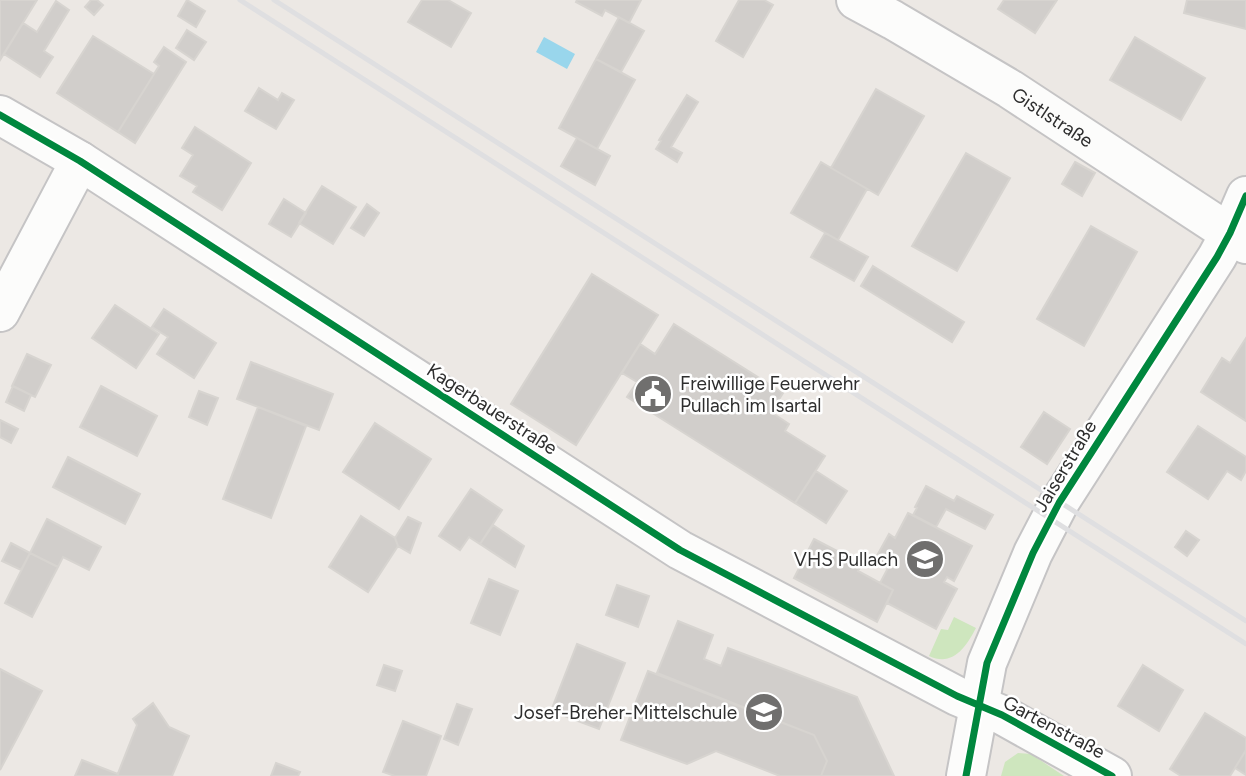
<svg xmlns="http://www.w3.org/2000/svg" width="1246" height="776" font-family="Figtree,sans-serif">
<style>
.green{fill:#cee6be}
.water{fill:#99d6ec}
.building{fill:#d1cecb;stroke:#d7d4d0;stroke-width:2}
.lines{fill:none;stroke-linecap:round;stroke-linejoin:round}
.minor-casing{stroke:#c5c4c5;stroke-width:42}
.minor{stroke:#fcfcfb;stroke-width:38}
.rail{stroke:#dfdfe1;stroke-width:5}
.cycleway-casing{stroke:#fff;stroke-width:11}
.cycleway{stroke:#00873e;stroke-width:7}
.labels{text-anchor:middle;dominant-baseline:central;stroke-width:5;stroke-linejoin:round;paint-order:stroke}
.street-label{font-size:19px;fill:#2e2e2e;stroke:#fff}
.poi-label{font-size:19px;fill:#2e2e2e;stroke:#fff;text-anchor:end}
</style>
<rect width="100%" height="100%" fill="#ece8e4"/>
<path class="green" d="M954 617 976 628C966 647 953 667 929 656L941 629 948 630Z
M1018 753 1031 754 1064 776H1001L1005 762Z"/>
<path class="water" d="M544 37 575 54 567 69 536 52Z"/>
<path class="building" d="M0 0H37L0 60Z
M91 0H97L103 5 94 15 85 7Z
M187 0 205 11 196 27 178 16Z
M422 0H448L471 13 451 47 408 22Z
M577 0H641L629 23 605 10 602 16 576 2Z
M739 0H764L773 5 743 57 716 41Z
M1004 0H1057L1035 33 998 9Z
M1187 0H1246V29L1184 13Z
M56 1 69 10 44 51 53 57 40 77 4 54 23 23 37 32Z
M619 17 644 31 621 72 596 59Z
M187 30 206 42 194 60 176 48Z
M93 36 154 74 118 132 57 93Z
M1135 37 1205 78 1181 120 1110 80Z
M164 47 186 62 135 143 118 132 159 66 154 62Z
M596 59 635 80 597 149 559 128Z
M259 88 278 100 282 93 294 100 276 129 245 111Z
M876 89 924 116 878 195 831 168Z
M687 95 698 102 671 147 682 153 677 162 656 149 661 141 659 140Z
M195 127 251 163 222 210 193 192 197 186 180 176 193 155 182 148Z
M577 138 610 156 595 185 561 166Z
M966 153 1010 178 957 271 912 246Z
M821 162 867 189 838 240 791 213Z
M1075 162 1095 173 1082 196 1062 184Z
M322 186 356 207 333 244 299 223Z
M284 199 306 213 291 237 269 224Z
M367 204 379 213 364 236 351 228Z
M1091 226 1137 252 1084 346 1037 319Z
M825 233 868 257 854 281 811 257Z
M873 266 964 322 952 342 861 286Z
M592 274 658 315 576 445 511 404Z
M115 305 159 334 136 368 92 338Z
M164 309 216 343 194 378 157 354 168 337 152 327Z
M674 324 783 393 771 412 789 424 785 431 825 456 795 503 627 397 637 382 622 373 640 344 655 354Z
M1246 338V421L1201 392 1222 358 1230 363Z
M27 354 51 365 35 397 12 386Z
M251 362 333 394 319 430 237 399Z
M13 386 31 395 24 411 6 402Z
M101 386 157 416 137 456 80 427Z
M199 391 218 398 207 425 189 417Z
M258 407 306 426 271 518 223 499Z
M1044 412 1070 429 1047 464 1021 447Z
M0 420 18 429 11 443 0 437Z
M375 423 431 459 399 509 343 472Z
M1198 426 1246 457V471L1241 480 1227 471 1208 499 1167 472Z
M68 457 140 494 125 524 53 487Z
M816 471 847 491 826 523 795 503Z
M926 486 954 501 957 496 993 515 985 529 946 509 936 527 913 515 917 508 915 507Z
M471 489 502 510 480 544 469 537 460 550 439 536Z
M908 513 972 546 954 581 947 577 944 582 957 589 936 629 887 603 893 590 880 583 888 568 874 561 889 534 895 538Z
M361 516 395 538 398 546 368 592 329 567Z
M408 517 421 523 410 553 398 546 395 538Z
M47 519 101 547 89 570 63 557 58 567 30 553Z
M493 525 524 546 515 567 480 544Z
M1186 531 1199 540 1187 556 1175 547Z
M814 539 862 564 858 571 893 590 877 622 794 578Z
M11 543 30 553 21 570 2 561Z
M30 553 58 567 32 617 5 603Z
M489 579 518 591 500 635 471 623Z
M617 585 649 596 638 627 606 615Z
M678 621 713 635 704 659 721 666 728 648 857 697 894 776H821L827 761 814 735 657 673Z
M577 644 625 663 599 729 551 711Z
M384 665 402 671 395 691 377 685Z
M1143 665 1183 690 1159 731 1118 706Z
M0 669 42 691 0 770Z
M648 671 814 735 827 761 821 776H780L716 751 687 764 621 740Z
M153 703 169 727 189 736 172 776H117L137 725 133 719Z
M457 704 472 709 458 745 444 739Z
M1205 713 1246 738V750L1230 776H1181L1170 769Z
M403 721 441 736 426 776H395L383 772Z
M1246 750V775L1235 768Z
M82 760 118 774 117 776H75Z
M276 763 300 772 298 776H271Z"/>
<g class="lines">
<defs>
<g id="minor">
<path id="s1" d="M856 0 893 20 1010 89 1246 244"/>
<path d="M0 115 80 161 680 550 957 696 1002 715 1112 776"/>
<path d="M0 312 80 161"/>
<path d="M966 776 987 663 1033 553 1059 503 1217 257 1230 233 1246 196"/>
</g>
</defs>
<use href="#minor" class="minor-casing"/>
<use href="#minor" class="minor"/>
<path class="rail" d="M240 0 1246 644
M274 0 1246 621"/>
<defs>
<path id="cycleway" d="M0 115 80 161 680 550 957 696 1002 715 1112 776
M966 776 987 663 1033 553 1059 503 1217 257 1230 233 1246 196"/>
</defs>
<use href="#cycleway" class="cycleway-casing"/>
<use href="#cycleway" class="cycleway"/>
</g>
<defs>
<symbol id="civic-disc" viewBox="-11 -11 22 22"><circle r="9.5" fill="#706f6e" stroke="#fff"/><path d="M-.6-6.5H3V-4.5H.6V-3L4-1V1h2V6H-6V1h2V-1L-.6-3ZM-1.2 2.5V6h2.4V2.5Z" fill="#fff"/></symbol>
<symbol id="school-disc" viewBox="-11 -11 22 22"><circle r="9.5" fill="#706f6e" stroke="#fff"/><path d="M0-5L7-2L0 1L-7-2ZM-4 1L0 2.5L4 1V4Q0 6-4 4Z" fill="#fff"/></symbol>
</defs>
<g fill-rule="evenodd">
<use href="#civic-disc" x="631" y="372" width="44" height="44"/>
<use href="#school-disc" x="903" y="537" width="44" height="44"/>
<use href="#school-disc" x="742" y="690" width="44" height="44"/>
</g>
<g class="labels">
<g class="street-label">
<text stroke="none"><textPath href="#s1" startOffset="229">Gistlstraße</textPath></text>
<text transform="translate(492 409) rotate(33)">Kagerbauerstraße</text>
<text transform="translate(1065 466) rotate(-59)">Jaiserstraße</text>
<text transform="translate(1054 727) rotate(28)">Gartenstraße</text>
</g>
<g class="poi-label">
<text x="680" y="383" text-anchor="start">Freiwillige Feuerwehr<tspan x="680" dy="22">Pullach im Isartal</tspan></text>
<text x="898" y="559">VHS Pullach</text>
<text x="737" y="712">Josef-Breher-Mittelschule</text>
</g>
</g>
</svg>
